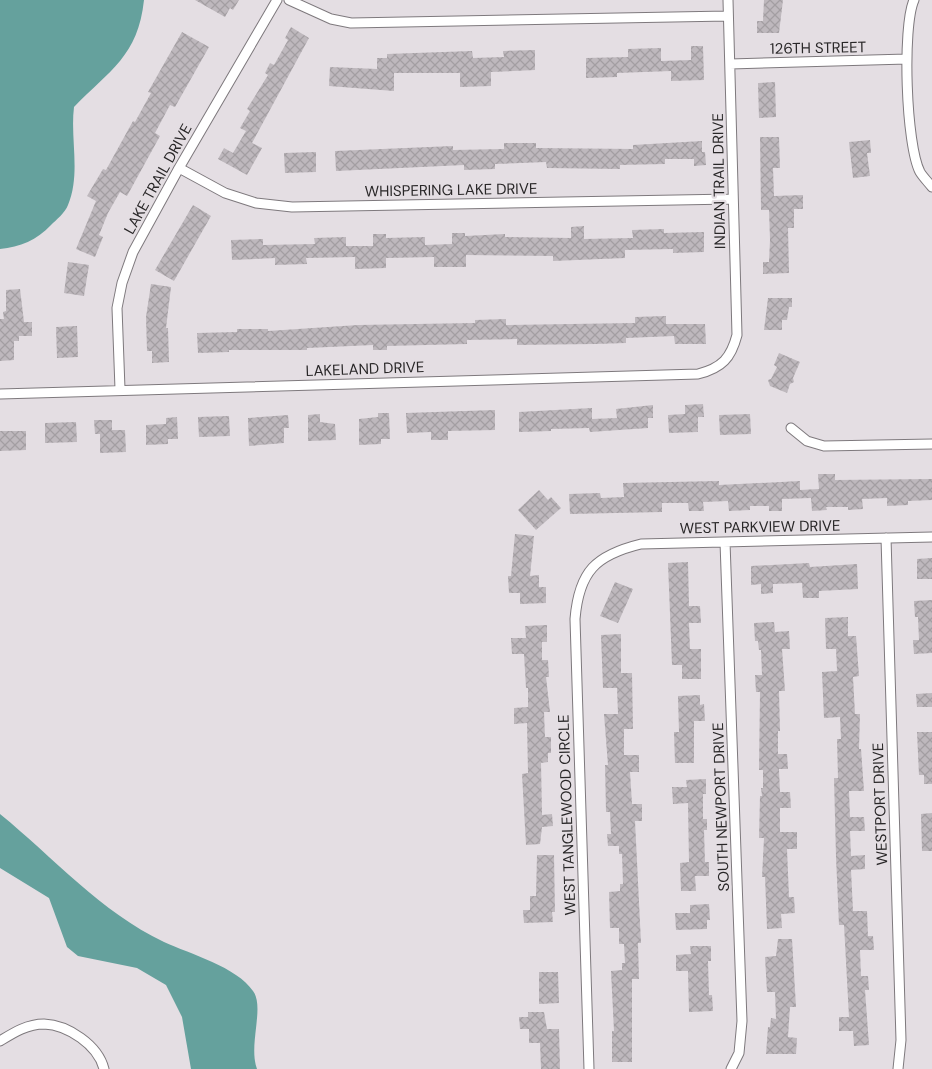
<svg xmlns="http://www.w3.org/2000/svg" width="932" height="1069" font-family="'DM Sans',sans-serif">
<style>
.water{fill:#65a19d}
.building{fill:url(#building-cross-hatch)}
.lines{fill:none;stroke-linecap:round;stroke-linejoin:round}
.street-casing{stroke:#7e797d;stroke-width:11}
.street{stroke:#fff;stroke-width:9}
.labels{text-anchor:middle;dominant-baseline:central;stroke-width:4.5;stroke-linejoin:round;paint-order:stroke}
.street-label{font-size:15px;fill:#292728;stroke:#e4dee3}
</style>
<defs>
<pattern id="building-cross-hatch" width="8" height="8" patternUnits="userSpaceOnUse" patternTransform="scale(1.25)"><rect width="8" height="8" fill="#beb8bd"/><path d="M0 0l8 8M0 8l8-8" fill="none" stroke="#a39ea2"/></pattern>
</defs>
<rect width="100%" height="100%" fill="#e4dee3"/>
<path class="water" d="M0 0H144C138 56 110 70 74 107 70 139 81 174 68 205 65 213 56 220 51 225 37 240 20 247 0 249Z
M0 814C54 858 101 912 164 942 190 954 237 967 253 991 265 1007 248 1045 257 1069H191L182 1017 166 985 137 968 78 956 67 947 49 898 0 868Z"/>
<path class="building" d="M195 0H239L233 10 230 8 225 17Z
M764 0H783L779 33H757V21H763Z
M291 27 309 38 252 143 262 148 247 175 218 159 224 148 233 153 246 131 240 128 250 111 247 109 268 75 265 73 270 63 274 65 288 40 285 38Z
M182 32 209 47 175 107 170 105 155 133 160 136 127 196 120 192 108 213 99 235 103 237 95 257 76 249 96 201 87 196 103 169 106 170 133 121 135 122 151 93 148 92Z
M691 46H703L704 80 671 81V71L617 73V77L586 78V58L628 57V49L661 48V61L691 60Z
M535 50V70L491 72V86L460 87V73H394V91L329 86 330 67 377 69V58H387V54L472 51 473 58 504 57 503 51Z
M775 82 776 117 759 118 758 83Z
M760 137H779L780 168H773L774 196 803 195V209H794V228H788L789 273 763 274V262H769L770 240 769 210H761Z
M870 140 871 153H867L870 176 853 178 849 142Z
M702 141V152H705L706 165 694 166V159H665V164L620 165V169L547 168 546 162 495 164V169L464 170V165L336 171 335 151 453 146V150L504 149V143H536V148L633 149V145Z
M316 152V172L285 173 284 153Z
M193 205 211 216 174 281 155 270Z
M584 226V239L633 238 632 230 664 229V233L704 232V252L673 253V249L625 250V258L553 261V256L466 255V267H434V257L386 258V268L355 269V257L306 258 307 264 275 265V258L232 260 231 240 263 239V245L315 244 314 238 346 237V246H373V234H386V238L425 237V245L452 244V233H465V236L505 234V237L571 238V227Z
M68 262 89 265 84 296 64 293Z
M151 284 171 287 166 328H168L169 362 152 363V351H147L146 317Z
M20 289 24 322H32V336H19V341H14V360L0 361V319H4L3 312 6 311V290Z
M768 298H792V307H789L787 320H782V330H764Z
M666 316V324H705L706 344H675L674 336 626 338V343L595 344 517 345V339L467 340V344L387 346V350H373V345L307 348V350H229V352L198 353 197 333 237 332V329H268V331L358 325 475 323V320L506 319V325L635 323V317Z
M77 326 78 357 57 358 56 327Z
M779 353 800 362 793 378 794 382 790 384 787 393 770 386 768 380 771 379 777 367 774 365Z
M703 404 704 417H698V432L669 433 668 415 685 414V405Z
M653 405V418H648V428L590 432 589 428 551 429V431L519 432V412L592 408V419L617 418 616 409Z
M495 410V430L448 431V440H431V432L407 433 406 413Z
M378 413H389L390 439H381V444L359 445V419L378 417Z
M320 414V422L335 424 336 440 308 441V415Z
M750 414 751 434 720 435 719 415Z
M288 415 289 428H284V443L249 446 248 418Z
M229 416 230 436 199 437 198 417Z
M177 417 178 439H168V444L146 445V425L166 424V418Z
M94 420H112V430H125L126 452 100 453V434H95Z
M76 422 77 442 45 443V423Z
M0 431H26V450L0 451Z
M818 474H835V480L932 479V500L908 501V505L887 506V498L862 499 863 509 848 510V507H826L827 510 812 511 811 498 782 499V511H769V506H750V510L729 511 728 501 703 502 704 511H689L688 503H662V512L570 514 569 494 600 493 601 498 624 497 623 483 719 481V485L800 481V490L819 489Z
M539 490 548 500 551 497 561 508 536 530 518 510Z
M515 534 534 536 530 576 539 575V587H546V603L520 604V593H509L508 576H511Z
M932 558V579H917V559Z
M688 562 689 606H700L701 623H689L690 649H701V679H682V665H672L668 563Z
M809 563 810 567 857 564 858 589 819 591V598H803L802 583 773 584V593L761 594V584L751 585V566Z
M615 582 633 589 618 623 600 616Z
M932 600V653L914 654 913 640H919L918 617H915L914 601Z
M848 617V636H856L859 676 853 677 855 714H860L859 749H861L864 791H849L850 817H864L865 831H850L851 856 865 855V869L851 870 853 911H867L868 936H873L874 950H860L861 976H868L869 990H865L869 1045 854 1046 853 1031H839V1017H849L844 925H839L836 857 834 778H838L837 739H841L840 717 824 718 822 672 837 671 836 649H826L825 618Z
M774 622 775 632 789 631 790 649H782L785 691H779L780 731H778V754H787L788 769H779L780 792H790L791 808H780V832H797V849H787L789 897H794L795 913 781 914 782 928 767 929 765 877H762L764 838H759L760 796H762L761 788H763V770H759L760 692H756L755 675H762L761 650H759L758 641H755L754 623Z
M547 625V642H542V660H548L549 677H546L550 712H544L545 737H551V753H548V762L541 763 542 815 552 814 553 826 542 827 540 844 526 845 522 774 528 773 527 723 514 724V708L528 707V688H526L524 654H512L511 638H526L525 626Z
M621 634V673H632L633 729H624V755H639V772H630L632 804H642V821H635L641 943H638L639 979H632V1062H612V1031H614L611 971 622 970V963H625L624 944H619V928H610L609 892 620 891V884H623L622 854H619V846H608L607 834H611L610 812H606L605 765H608L604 714H618L617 688H603L601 635Z
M932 693V707H917L916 694Z
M700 695V705L704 704 705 721H694V763H675L674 732H679L678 696Z
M917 732H932V784H924V775H919Z
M706 779V794H703V819H707V830H704L705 862H709V876H695L696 891H681L680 863 689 862 688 803 673 804 672 787H687L686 780Z
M932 813V851H922L921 814Z
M537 855H554L555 912H552L553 922 524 923 523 910H530V896H536Z
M709 904 710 920H707V929L676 930 675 913H690V905Z
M778 939H792L796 1007H790L788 1037 797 1038 796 1054H766L768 1027H770L771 1018 776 1019 775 992H767L765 957 776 956Z
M690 946H711V961H708L709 995H712L713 1011 689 1012 688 971H676V955L691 954Z
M539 972H558L559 1003 539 1004Z
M528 1012H544L547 1029H559L560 1069H541L540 1043H529V1029H520L519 1017H528Z"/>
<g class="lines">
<defs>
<path id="street" d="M289 0 331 19 351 23 728 16
M914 0C902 27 906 145 920 172 923 177 928 182 932 187
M730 64 907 59
M179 168 225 193 256 203 292 207 732 199
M120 389 117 308 122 283 133 252 179 168 277 0
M0 394 698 374C722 368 731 358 737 335L728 0
M791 428 807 441 824 446 932 444
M886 538 901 1040 898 1069
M725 542 742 1021 739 1053 731 1069
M0 1041C13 1033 27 1024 44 1024 68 1025 98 1045 104 1069
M589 1069 575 619C579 571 596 555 641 544L932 537"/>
</defs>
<use href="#street" class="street-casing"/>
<use href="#street" class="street"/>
</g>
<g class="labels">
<g class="street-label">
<text transform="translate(818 48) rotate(-1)">126TH STREET</text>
<text transform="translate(158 179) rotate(-61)">LAKE TRAIL DRIVE</text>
<text transform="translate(719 181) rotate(-91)">INDIAN TRAIL DRIVE</text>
<text transform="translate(451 190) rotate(-1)">WHISPERING LAKE DRIVE</text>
<text transform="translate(365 369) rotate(-2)">LAKELAND DRIVE</text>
<text transform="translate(760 527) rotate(-1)">WEST PARKVIEW DRIVE</text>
<text transform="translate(880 804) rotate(-92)">WESTPORT DRIVE</text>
<text transform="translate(721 807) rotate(-92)">SOUTH NEWPORT DRIVE</text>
<text transform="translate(567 815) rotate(-92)">WEST TANGLEWOOD CIRCLE</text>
</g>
</g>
</svg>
